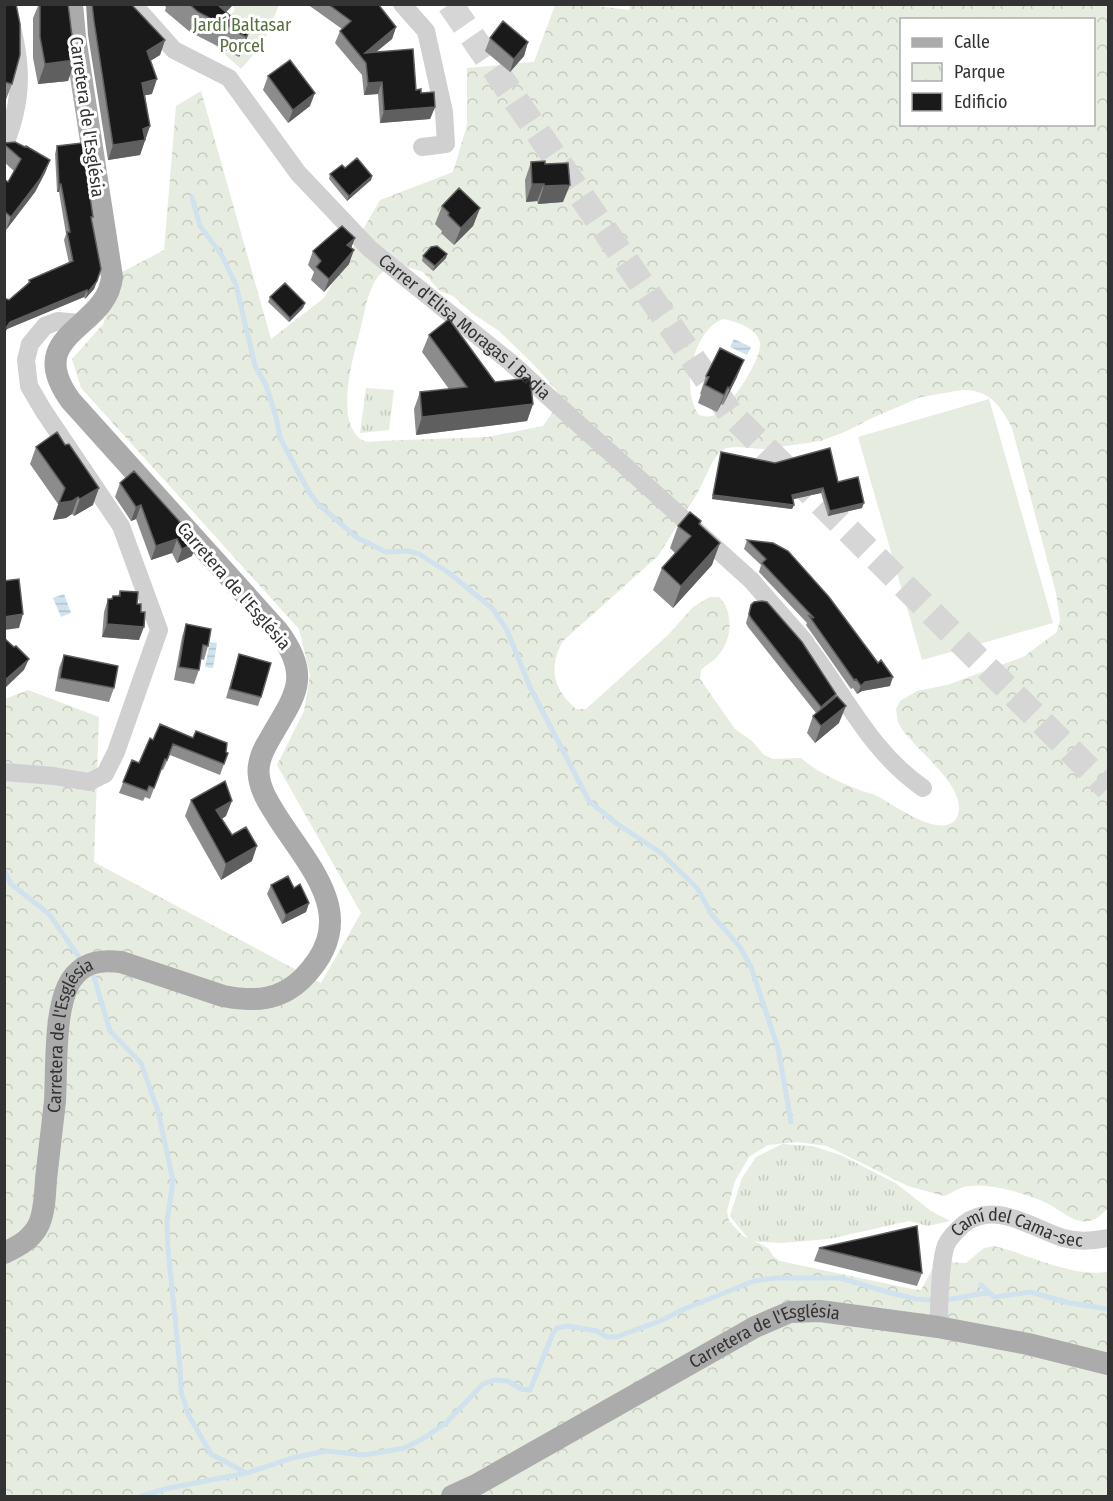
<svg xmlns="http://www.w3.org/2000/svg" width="1113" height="1501" font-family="'Fira Sans Condensed',sans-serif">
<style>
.green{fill:#e6ecdf}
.forest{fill:url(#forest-crowns);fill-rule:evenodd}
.park{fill:url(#park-tufts)}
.water{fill:url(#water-rules)}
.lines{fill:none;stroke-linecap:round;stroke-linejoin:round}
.stream{stroke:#cfe2ee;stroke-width:5}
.highway-tunnel{stroke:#d6d6d6;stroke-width:26;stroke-dasharray:26 13;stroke-linecap:butt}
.minor{stroke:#d0d0d0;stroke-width:18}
.major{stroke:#ababab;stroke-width:22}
.wall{fill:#8c8c8c}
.shaded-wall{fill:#5f5f5f}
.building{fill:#1a1a1a;stroke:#5f5f5f;stroke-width:1.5}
.labels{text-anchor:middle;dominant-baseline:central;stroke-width:6;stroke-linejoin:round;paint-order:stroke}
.park-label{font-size:18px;fill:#56703f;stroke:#fff}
.street-label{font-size:18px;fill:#333;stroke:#fff}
</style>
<defs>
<pattern id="forest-crowns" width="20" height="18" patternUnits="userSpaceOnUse" patternTransform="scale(1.5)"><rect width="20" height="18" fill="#e6ecdf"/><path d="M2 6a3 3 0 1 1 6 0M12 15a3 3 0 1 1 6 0" fill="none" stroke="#c6cbc0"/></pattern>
<pattern id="park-tufts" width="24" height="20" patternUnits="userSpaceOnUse" patternTransform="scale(1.5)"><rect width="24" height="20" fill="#e6ecdf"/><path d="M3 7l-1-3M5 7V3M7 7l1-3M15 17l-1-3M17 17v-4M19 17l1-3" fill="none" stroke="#c6cbc0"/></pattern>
<pattern id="water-rules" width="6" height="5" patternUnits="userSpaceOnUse" patternTransform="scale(1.5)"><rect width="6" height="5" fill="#cfe2ee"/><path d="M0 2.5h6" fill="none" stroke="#b2c2cd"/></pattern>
</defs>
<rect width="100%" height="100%" fill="#fff"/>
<path class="green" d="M231 5H279L264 42 241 69 211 42 235 9Z
M989 399 1053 623 922 660 858 437Z"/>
<path class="forest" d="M630 4 1108 5V1208C1103 1213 1097 1220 1089 1221 1074 1224 1060 1210 1047 1203 1027 1194 983 1180 961 1188 955 1190 950 1194 944 1196L908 1186 827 1146 796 1142 768 1145 749 1157 735 1181 727 1211 729 1221 743 1236 768 1248 773 1256 780 1261 912 1289 921 1290 934 1266 948 1262 966 1263 984 1248 994 1246C1031 1255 1069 1277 1108 1272V1496H5V699L28 690 99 717 94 862 321 983 361 913 277 765 304 711 310 675 299 629 81 388 72 359 103 324 122 272 164 250 176 106 201 91 271 339 324 298 380 200 453 172 467 125V68L534 62 555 5H590L629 10ZM902 20H1094V124H902ZM405 266 423 272 440 291 453 296 472 313 499 331 535 366 557 391 559 398 558 404 543 426 488 437 378 441C370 442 363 443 357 436 336 413 354 354 361 327 365 311 367 293 377 278 384 268 393 268 405 266ZM723 319C735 321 758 328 760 343 762 359 731 406 717 414 711 417 705 417 699 415 680 390 693 330 723 319ZM962 390C989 389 1001 406 1012 428L1056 593 1060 620 1057 632 1023 657 947 685 917 691 900 701 896 709C897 715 897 721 900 726 912 748 971 788 957 817 944 842 894 805 879 797 872 793 864 792 857 789 837 781 817 772 801 758L773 759 764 755 752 741 735 729 700 679 701 670C706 665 712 662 716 658 732 642 735 613 719 597H710L693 607 668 635 586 709H576C553 689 548 668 563 641L658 556 697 494 713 461 718 454 726 448 736 447 764 449 821 441 847 431 872 418 921 397Z"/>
<path class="park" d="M366 388 394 390 389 430 360 433Z
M782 1144 813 1146 843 1156 897 1184 931 1211 950 1221 928 1226 909 1221 829 1239 781 1243 750 1241 730 1216 742 1178 756 1157Z"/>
<path class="water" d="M734 339 751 347 747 355 730 347Z
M64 594 71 613 61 617 53 598Z
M210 642 217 643 213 668 205 667Z"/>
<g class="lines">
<path class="stream" d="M192 197 200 226 221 254 236 285 255 366 266 385 276 417 280 438 309 492 317 503 356 537 386 552 408 551 419 554 449 573 492 608 507 630 530 687 589 801 616 823 661 853 697 888 712 915 740 947 751 967 778 1048 791 1122
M4 870 11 884 49 914 79 957
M94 977 110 1031 141 1063 158 1111 173 1181 167 1222 168 1249 180 1367 181 1392 189 1416 211 1454 246 1473
M981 1285 990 1293
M950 1299C964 1298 976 1293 990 1293L994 1297 1030 1292 1070 1303 1108 1309
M142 1496 169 1488 247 1473 292 1458 326 1451 364 1455 405 1448 424 1438 446 1423 483 1384 494 1380 508 1381 521 1389 530 1390 553 1333 557 1328 568 1326 597 1331 607 1337H616L660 1321 684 1309 754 1281 775 1278H840L891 1293 916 1299 933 1300"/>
<path class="highway-tunnel" d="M450 4 730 413 1108 788"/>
<g class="minor">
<path id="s1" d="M133 4 174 50 229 78 298 173 370 249 510 362 751 580 806 643"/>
<path d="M402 4 426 31 444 112 446 144 422 147"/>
<path d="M4 146C26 95 21 56 6 4"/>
<path d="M809 648C845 696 872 753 923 788"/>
<path d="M4 772 54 776 89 782 105 774 116 752 159 630 121 526 43 410 29 386 26 360 30 344 45 326 58 321 80 323"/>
<path id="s2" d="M938 1327C940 1305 939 1265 946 1245 950 1237 957 1230 964 1224 995 1200 1032 1228 1063 1238 1078 1242 1094 1241 1108 1238"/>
</g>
<g class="major">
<path id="s3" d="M4 1253C19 1246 32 1239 39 1224 45 1210 45 1193 46 1179 49 1153 52 1127 55 1101 57 1068 53 999 75 975 87 961 104 960 121 962L223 996C254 1002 280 1001 303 978 361 919 313 872 278 818 270 805 261 792 259 777 257 765 262 752 268 742 293 697 314 679 278 631L71 401C21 333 107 330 112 277L75 37 72 4"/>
<path id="s4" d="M452 1496 476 1485 755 1327 790 1312 820 1311 938 1327 1028 1344 1108 1364"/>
</g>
</g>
<path class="wall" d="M4 4 12 84 4 105Z
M37 4H68L75 60 68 81 38 84 33 58V18L38 6Z
M86 4H131L165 40 160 55 150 61 152 94 145 95 150 126 140 155 108 160 88 35Z
M163 4H233L226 12 249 32 242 52 239 57 190 32 165 11 166 7Z
M307 4H378L396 27 392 39 376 52 416 90 421 93 435 107 430 119 380 123 378 94 364 95 362 75 335 43 340 31 342 29Z
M490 38 528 42 524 56 510 72 485 51Z
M268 76 310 106 288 123 263 90Z
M4 142 50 160 45 173 35 192 6 230 4 229V179L8 182 14 171 4 162Z
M57 146 92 220 97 281 94 289 85 299 84 297 7 329 4 334V298L9 300 28 283 29 280 69 263 64 240 66 234 59 192H57L55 154Z
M531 162 563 202 538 204 537 201 526 202 525 180Z
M345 168 372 176 371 180 347 201 329 179 330 174Z
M442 206 480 208 473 226 454 245 441 233 442 231 435 224Z
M355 238 351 248 349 264 324 292 311 280 314 272 308 265 313 251Z
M447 254 446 258 433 271 422 261 423 256Z
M270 297 305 303 303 308 289 322 268 302Z
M429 335 495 382 533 404 527 421 416 435 414 409 420 392 449 389 422 352Z
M706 376 737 377 723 405 721 404 717 412 698 403 701 394H700Z
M36 447 93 505 74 516 72 514 66 518 53 520 58 504 30 464Z
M721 452 838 482 862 508 828 516 821 493 792 499 794 505 792 509 712 499Z
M134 471 192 556 177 563 172 553 151 560 136 519 131 521 115 497 120 483Z
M701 521 700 525 712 565 673 608 653 590 662 568 675 553 670 548 678 526Z
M747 540 773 543 890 686 862 691 857 694 853 688 851 689 806 625 807 623 759 572 761 565 744 549Z
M120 591 137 604 141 612 139 640 102 637 104 612 108 599H111L113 596H118Z
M751 605 836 694 835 697 839 723 815 743 807 733 813 716 816 713 748 627 746 623Z
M186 624 208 646 204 660 201 659 199 670 194 684 174 680 182 637Z
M239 654 261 697 258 706 226 698Z
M64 655 114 688 109 702 55 691 59 668Z
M160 724 224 764 220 775 170 755 163 770 161 769 150 799 145 797 143 801 119 793 132 760 139 763 153 740Z
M191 800 226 816 222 819 232 835 252 861 221 880 185 816Z
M271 885 294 888 309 903 306 912 282 924 267 894Z
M819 1248 922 1273 917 1286 814 1261Z"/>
<path class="shaded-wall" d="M221 4H233L232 6 217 21 219 6Z
M396 27 392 39 365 61V53Z
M249 32 242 52 239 57 246 37Z
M165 40 160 55 142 66 147 51Z
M528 42 524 56 510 72 514 59Z
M75 60 68 81 38 84 45 64Z
M157 79 152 94 137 97 142 83Z
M382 82 378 94 364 95 368 83Z
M315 93 310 106 288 123 293 110Z
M435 107 430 119 380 123 384 111Z
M150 126 140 155 108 160 113 145 143 129Z
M50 160 45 173 35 192 6 230 11 217Z
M372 176 371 180 347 201 349 196Z
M61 184 59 192H57L59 185Z
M532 184H544L537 201 526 202Z
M570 185 563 202 538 204 544 186Z
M480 208 473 226 454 245 461 228Z
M355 238 350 251 347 245Z
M354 250 349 264 324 292 329 279Z
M447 254 446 258 433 271 435 266Z
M97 281 94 289 85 299 88 292Z
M87 290 84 297 7 329 4 334V331L10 322Z
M305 303 303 308 289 322 290 318Z
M744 360 737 377 723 405 730 388Z
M728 387 721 404 717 412 724 395Z
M533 404 527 421 416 435 422 417Z
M99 488 93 505 74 516 80 499Z
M823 488 821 493 790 500 792 495Z
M713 495 794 505 792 509 712 499Z
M78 497 72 514 66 518 53 520 59 503Z
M864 503 862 508 828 516 830 511Z
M141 505 136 519 131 521 136 507Z
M177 539 172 553 151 560 156 546Z
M198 542 192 556 177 563 182 549Z
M720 543 712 565 673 608 681 586Z
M23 614 19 628 4 630V617Z
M107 624 144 627 139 640 102 637Z
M29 659 24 670 4 689V681Z
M893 677 890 686 862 691 857 694 861 686 865 682Z
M836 694 833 703 817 716 821 707Z
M846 706 839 723 815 743 821 726Z
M232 801 226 816 211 825 216 810Z
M257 846 252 861 221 880 226 864Z
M309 903 306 912 282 924 286 915Z"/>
<path class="building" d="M4 4H16L20 24V55L12 84 4 82Z
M40 4H68L75 60 45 64 40 37Z
M92 4H131L165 40 147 51 157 79 142 83 150 126 143 129 145 140 113 145 94 21Z
M189 4H221L219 6 249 32 246 37 198 12Z
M328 4H378L396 27 365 53 413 49 416 90 421 89V93L434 92 435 107 384 111 382 82 368 83 366 63 340 31 351 21Z
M503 21 528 42 514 59 490 38Z
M290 60 315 93 293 110 268 76Z
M4 142 5 143 15 142 25 147 26 146 50 160 40 179 11 217 4 211V179L8 182 21 159 4 144Z
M82 143 93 217H91L101 269 97 281 88 292 87 290 10 322 4 331V298L9 300 30 282 29 280 73 261 67 232H70L61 184 59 185 57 146Z
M357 158 372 176 349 196 330 174 342 165 345 168Z
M545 161V164L568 163 570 185 544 186V184H532L531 162Z
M459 188 480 208 461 228 448 215 449 213 442 206Z
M342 226 355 238 347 245 354 250 329 279 316 267 321 261 313 251Z
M437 246 447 254 435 266 423 256 431 247Z
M285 283 305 303 290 318 270 297Z
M449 319 495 382 530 378 533 404 422 417 420 392 467 387 429 335Z
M720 348 744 360 730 388 728 387 724 395 705 385 709 377 706 376Z
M57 432 65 445 69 444 99 488 80 499 78 497 72 501 59 503 65 488 36 447Z
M830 448 838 482 858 477 864 503 830 511 823 488 792 495 794 505 713 495 721 452 775 463Z
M134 471 198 542 182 549 177 539 156 546 141 505 136 507 120 483Z
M690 512 701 521 699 524 720 543 681 586 662 568 691 536 678 526Z
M747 540 773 543 788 551 829 597 878 663 881 660 893 677 865 682 861 686 856 679 854 680 809 616 814 618 762 563 766 559Z
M19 579 23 614 4 617V581Z
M120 591 138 592 137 604H141V612H145L144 627 107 624 108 599H112L113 596H120Z
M762 601 767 602 802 642 836 694 821 707 751 618 749 614 751 605 754 602Z
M186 624 211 629 208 646 203 645 199 670 179 667Z
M4 638 14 647 16 646 29 659 4 681Z
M239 654 271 663 261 697 230 689Z
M64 655 118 666 114 688 60 678Z
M837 696 846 706 821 726 813 716Z
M160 724 193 738 196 731 227 743 226 752 228 753 224 764 173 744 167 760 165 759 154 788 149 786 147 791 123 782 132 760 139 763 150 738 153 740Z
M225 781 232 801 216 810 232 835 246 827 257 846 226 864 191 800Z
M288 876 294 888 300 884 309 903 286 915 271 885Z
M917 1226 922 1273 819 1248 869 1237Z"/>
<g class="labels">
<g class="park-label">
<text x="242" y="25">Jardí Baltasar<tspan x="242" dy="21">Porcel</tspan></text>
</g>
<g class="street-label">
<text transform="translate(87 117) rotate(82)">Carretera de l'Església</text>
<text stroke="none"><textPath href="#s1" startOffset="468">Carrer d'Elisa Moragas i Badia</textPath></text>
<text transform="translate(234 586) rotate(49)">Carretera de l'Església</text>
<text stroke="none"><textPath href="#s3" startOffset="240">Carretera de l'Església</textPath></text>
<text stroke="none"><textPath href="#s2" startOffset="166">Camí del Cama-sec</textPath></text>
<text stroke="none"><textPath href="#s4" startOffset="354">Carretera de l'Església</textPath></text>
</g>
</g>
<rect width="1113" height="1501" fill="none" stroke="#333333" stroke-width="12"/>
<rect x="900" y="18" width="195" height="108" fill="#ffffff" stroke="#adadad" stroke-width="1.5"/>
<rect x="912" y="38" width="30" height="9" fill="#ababab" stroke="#adadad" stroke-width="1.5"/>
<text x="954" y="48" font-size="18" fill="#333333">Calle</text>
<rect x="912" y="63" width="30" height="18" fill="url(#park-tufts)" stroke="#adadad" stroke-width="1.5"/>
<text x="954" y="78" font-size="18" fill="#333333">Parque</text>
<rect x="912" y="93" width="30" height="18" fill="#1a1a1a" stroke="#adadad" stroke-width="1.5"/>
<text x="954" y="108" font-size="18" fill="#333333">Edificio</text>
</svg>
